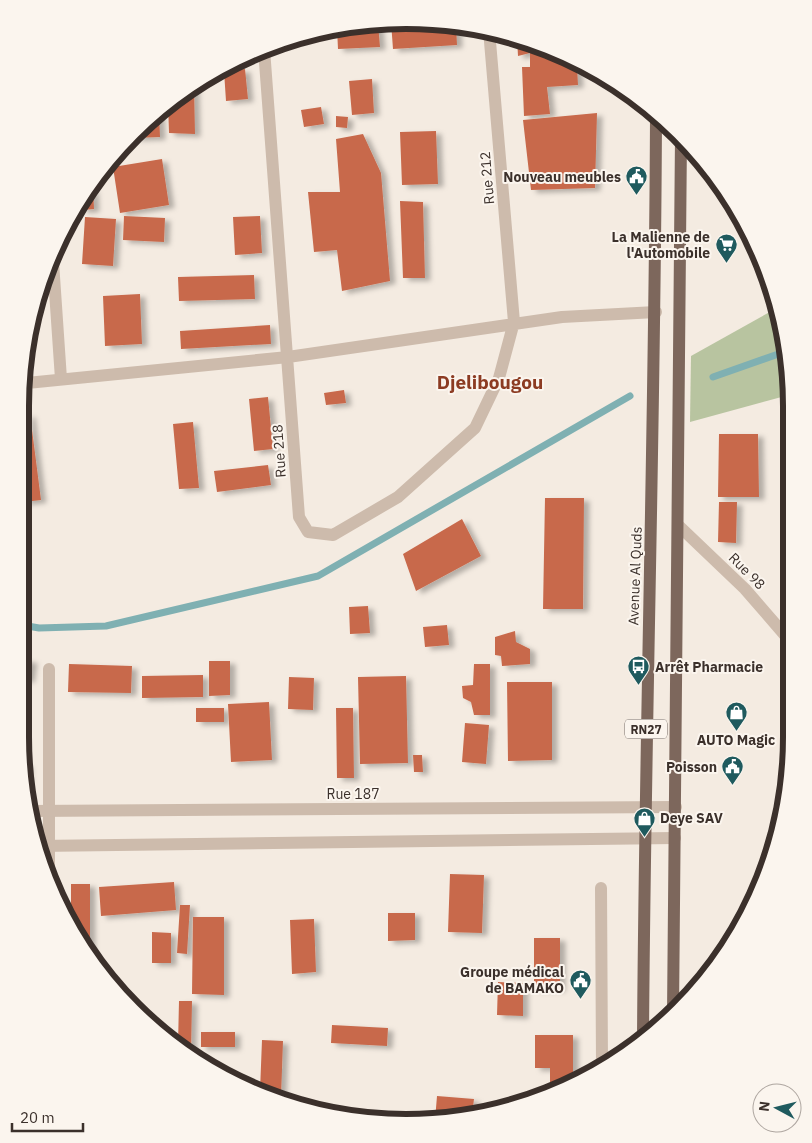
<svg xmlns="http://www.w3.org/2000/svg" width="812" height="1143" font-family="'IBM Plex Sans',sans-serif">
<style>
.green{fill:#b8c4a0}
.lines{fill:none;stroke-linecap:round;stroke-linejoin:round}
.stream{stroke:#7fb0b2;stroke-width:7}
.building{fill:#c8694b;filter:url(#shadow)}
.service{stroke:#cdbbac;stroke-width:12}
.minor{stroke:#cdbbac;stroke-width:12}
.tertiary{stroke:#cdbbac;stroke-width:12}
.primary{stroke:#7d675c;stroke-width:12}
.labels{text-anchor:middle;dominant-baseline:central;stroke-width:4;stroke-linejoin:round;paint-order:stroke}
.shield{fill:#fbf5ee;stroke:#756b66;stroke-width:1}
.shield-label{font-size:12px;font-weight:bold;fill:#3b302b}
.poi-label{font-size:14px;font-weight:bold;fill:#3b302b;stroke:#fbf5ee;text-anchor:end}
.street-label{font-size:14px;fill:#3b302b;stroke:#fbf5ee}
.district-label{font-size:19px;font-weight:bold;fill:#8c3b22;stroke:#fbf5ee}
.rim{fill:none;stroke:#3b302b;stroke-width:6}
</style>
<defs>
<filter id="shadow"><feDropShadow dx="5.5" dy="3" stdDeviation="2.5" flood-color="#0004"/></filter>
</defs>
<rect width="100%" height="100%" fill="#f4ebe1"/>
<path class="green" d="M775 309 789 355V395L690 422 691 356Z"/>
<g class="lines">
<path class="stream" d="M713 377 787 351
M22 625 39 628 106 626 318 576 630 396"/>
</g>
<path class="building" d="M432 21 456 25 457 45 393 49 391 22Z
M356 23H378L380 47 338 49 337 28Z
M517 37 569 57V66H577L578 85 547 87 550 114 524 116 522 67H530V53L518 56Z
M245 69 248 99 226 101 224 71Z
M372 79 374 113 352 115 349 81Z
M194 85 195 134 169 133 168 104Z
M321 107 324 124 304 127 301 110Z
M159 111 160 137 133 138 152 116Z
M597 113 595 188 531 190 523 120Z
M336 116 348 117 347 128 336 127Z
M436 131 438 184 402 185 400 132Z
M363 134 381 173 390 281 342 291 337 250 314 252 308 192H340L336 139Z
M162 159 169 205 120 213 113 167Z
M93 187 94 209 82 210 81 202Z
M400 201 423 202 425 278H403Z
M124 216 165 218 164 242 123 240Z
M260 216 262 253 235 255 233 217Z
M85 217 116 219 113 266 82 264Z
M763 272 769 290 762 289Z
M254 275 255 299 179 301 178 277Z
M140 294 142 344 105 346 103 296Z
M270 325 271 344 181 349 180 331Z
M344 390 346 403 326 405 324 393Z
M268 397 273 449 254 451 249 399Z
M30 414 41 500 24 502 26 415Z
M193 422 199 488 179 489 173 424Z
M719 434H758L759 497H718Z
M268 465 271 485 217 492 214 471Z
M545 498H584L583 609H543Z
M719 502H737L736 543 718 542Z
M462 519 481 556 416 591 403 554Z
M368 606 370 633 350 634 349 607Z
M447 625 449 645 425 647 423 627Z
M515 631 516 642 530 649V664L502 666 501 656 495 655V637Z
M21 659 32 660 29 680 21 678Z
M209 661H230V695L209 696Z
M69 664 132 666 131 693 68 692Z
M474 664H490V715H474L471 702 463 698 462 686 473 685Z
M203 675V697L142 698V676Z
M406 676 408 763 360 764 358 677Z
M289 677 314 678 313 710 288 709Z
M507 682H552V760L508 761Z
M269 702 272 760 231 762 228 704Z
M196 708H224V722H196Z
M336 708H353L354 778H337Z
M465 723 489 725 486 764 462 762Z
M413 755H422L423 772H414Z
M27 764V780L26 781 24 765Z
M450 874 484 875 482 933 448 932Z
M174 882 176 910 101 916 99 887Z
M71 884H90V951H85L71 922Z
M180 905H190L187 954 177 953Z
M388 913H415V940L388 941Z
M193 917H224V995L192 994Z
M314 919 316 972 292 974 290 920Z
M152 932 171 933V963H152Z
M534 938H560V989H534Z
M498 982 523 983V1016L497 1015Z
M179 1001H192L191 1054 178 1045Z
M332 1025 388 1028 387 1046 331 1043Z
M201 1032H235V1047H201Z
M535 1035H573V1082L554 1094 550 1095V1068H535Z
M262 1040 283 1041 281 1097 260 1091Z
M437 1096 474 1099 472 1115 456 1120H435Z
M326 1109 372 1111V1120H355Z"/>
<g class="lines">
<path class="service" d="M601 888 602 1064"/>
<path class="minor" d="M264 49 299 517 308 532 333 535 398 497 475 428 499 378 514 322 489 30
M53 262 61 379
M27 383 288 357 562 317 656 312
M679 526 745 589 790 641
M49 872V669"/>
<path class="tertiary" d="M30 811 676 807
M37 846 675 838"/>
<path class="primary" d="M673 1014 681 137
M643 1038C645 730 655 422 656 114"/>
</g>
<defs>
<symbol id="civic-pin" viewBox="-11 -11 22 30"><path d="M0 17L-7.5 6A9.5 9.5 0 1 1 7.5 6Z" fill="#1f5a5e" stroke="#fbf5ee"/><path d="M-.6-6.5H3V-4.5H.6V-3L4-1V1h2V6H-6V1h2V-1L-.6-3ZM-1.2 2.5V6h2.4V2.5Z" fill="#fff"/></symbol>
<symbol id="supermarket-pin" viewBox="-11 -11 22 30"><path d="M0 17L-7.5 6A9.5 9.5 0 1 1 7.5 6Z" fill="#1f5a5e" stroke="#fbf5ee"/><path d="M-6-5.5h2.5l.6 2H6L4.5 2H-2.5L-4.4-4H-6ZM-1.5 3.2a1.3 1.3 0 1 0 .1 0ZM3 3.2a1.3 1.3 0 1 0 .1 0Z" fill="#fff"/></symbol>
<symbol id="bus-pin" viewBox="-11 -11 22 30"><path d="M0 17L-7.5 6A9.5 9.5 0 1 1 7.5 6Z" fill="#1f5a5e" stroke="#fbf5ee"/><path d="M-5-6H5V4H4V6H2V4H-2V6H-4V4H-5ZM-3.5-4V0h7V-4ZM-3.5 1.2v1.5H-2V1.2ZM2 1.2v1.5H3.5V1.2Z" fill="#fff"/></symbol>
<symbol id="shop-pin" viewBox="-11 -11 22 30"><path d="M0 17L-7.5 6A9.5 9.5 0 1 1 7.5 6Z" fill="#1f5a5e" stroke="#fbf5ee"/><path d="M-5-2.5h2.3a2.7 3.5 0 0 1 5.4 0H5L5.5 6h-11ZM-1.5-2.5h3a1.5 2.3 0 0 0-3 0Z" fill="#fff"/></symbol>
</defs>
<g fill-rule="evenodd">
<use href="#civic-pin" x="624" y="164" width="25" height="34"/>
<use href="#supermarket-pin" x="714" y="232" width="25" height="34"/>
<use href="#bus-pin" x="626" y="654" width="25" height="34"/>
<use href="#shop-pin" x="724" y="700" width="25" height="34"/>
<use href="#civic-pin" x="720" y="754" width="25" height="34"/>
<use href="#shop-pin" x="632" y="806" width="25" height="34"/>
<use href="#civic-pin" x="568" y="968" width="25" height="34"/>
</g>
<g class="labels">
<rect class="shield" x="625" y="719.5" width="42" height="19" rx="4"/>
<g class="shield-label">
<text x="646" y="729">RN27</text>
</g>
<g class="poi-label">
<text x="621" y="177">Nouveau meubles</text>
<text x="710" y="237">La Malienne de<tspan x="710" dy="16">l'Automobile</tspan></text>
<text x="655" y="667" text-anchor="start">Arrêt Pharmacie</text>
<text x="736" y="740" text-anchor="middle">AUTO Magic</text>
<text x="717" y="767">Poisson</text>
<text x="660" y="818" text-anchor="start">Deye SAV</text>
<text x="564" y="972">Groupe médical<tspan x="564" dy="16">de BAMAKO</tspan></text>
</g>
<g class="street-label">
<text transform="translate(487 178) rotate(-95)">Rue 212</text>
<text transform="translate(279 451) rotate(-94)">Rue 218</text>
<text transform="translate(747 571) rotate(45)">Rue 98</text>
<text transform="translate(635 576) rotate(-88)">Avenue Al Quds</text>
<text x="353" y="794">Rue 187</text>
</g>
<g class="district-label">
<text x="490" y="382">Djelibougou</text>
</g>
</g>
<path d="M0 0H812V1143H0ZM406 29H406A377 377 0 0 1 783 406V737A377 377 0 0 1 406 1114H406A377 377 0 0 1 29 737V406A377 377 0 0 1 406 29Z" fill="#fbf5ee" fill-rule="evenodd"/>
<path class="rim" d="M406 29H406A377 377 0 0 1 783 406V737A377 377 0 0 1 406 1114H406A377 377 0 0 1 29 737V406A377 377 0 0 1 406 29Z"/>
<g transform="translate(777 1108) rotate(277)"><circle r="24" fill="#fbf5ee" stroke="#aea6a0"/>
<path d="M0-4L9 19L0 12L-9 19Z" fill="#1f5a5e"/>
<text y="-8" font-size="14" font-weight="bold" text-anchor="middle" fill="#3b302b">N</text>
</g>
<path d="M12 1123v8h71v-8" fill="none" stroke="#3b302b" stroke-width="2.5"/>
<text x="20" y="1123" font-size="15" fill="#3b302b" stroke="#fbf5ee" stroke-width="4" paint-order="stroke">20 m</text>
</svg>
